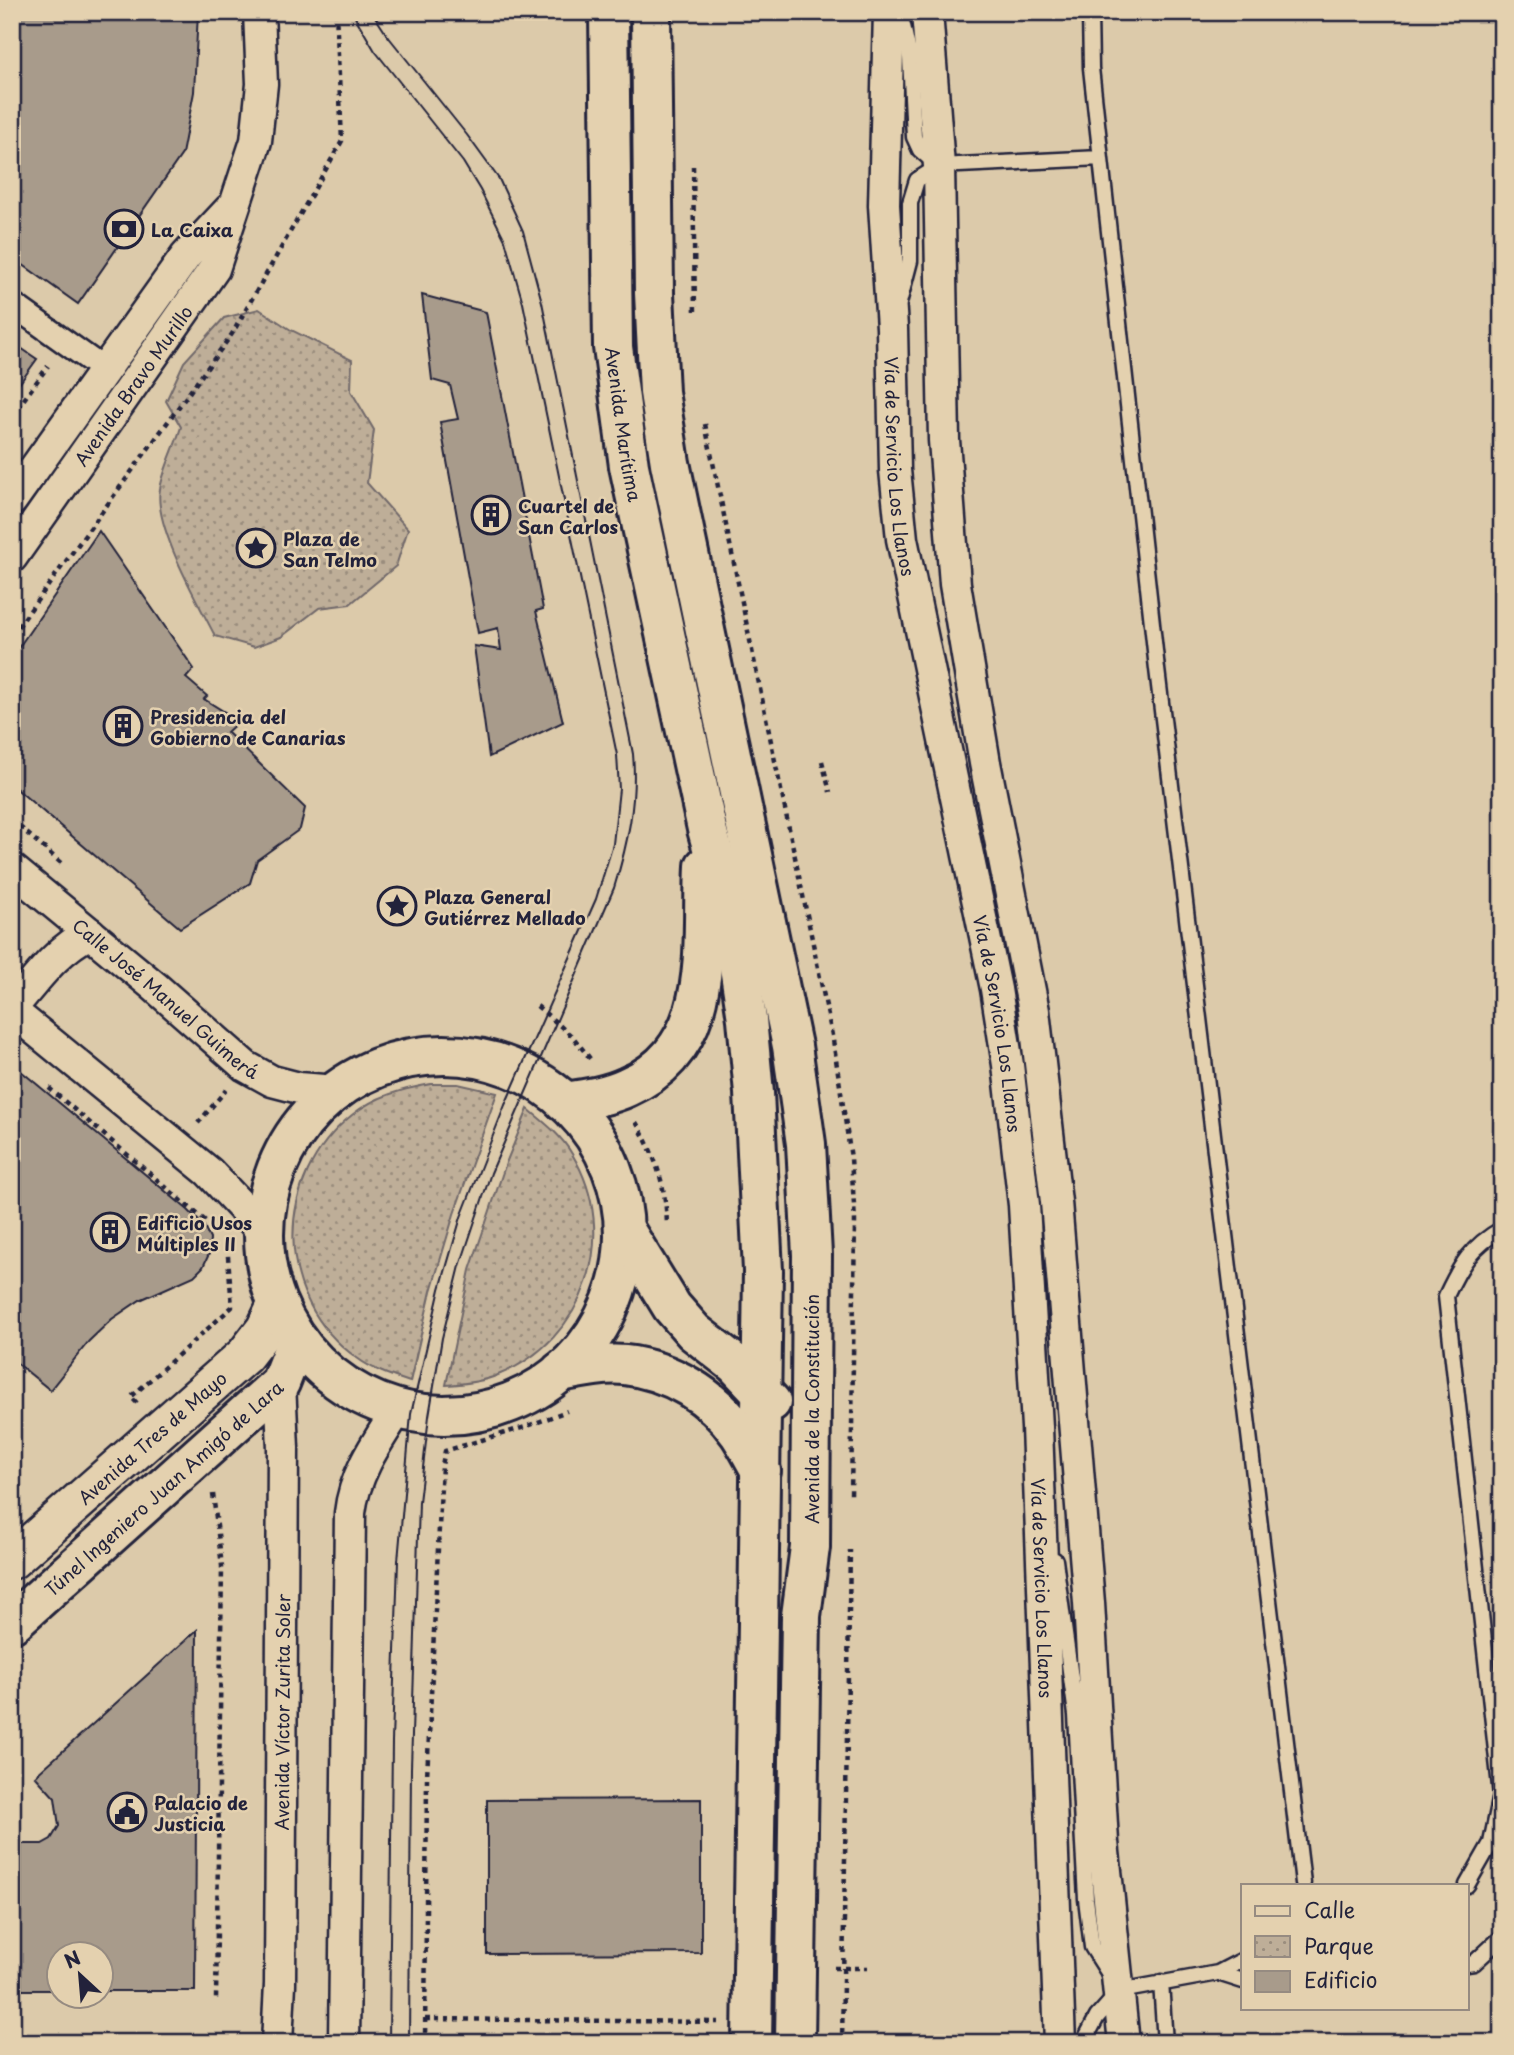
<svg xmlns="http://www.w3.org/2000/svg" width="1514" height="2055" font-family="'Playpen Sans',sans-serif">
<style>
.park{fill:url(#park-dots);stroke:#70686a;stroke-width:2}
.building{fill:#a89b8b;stroke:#22223b;stroke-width:2}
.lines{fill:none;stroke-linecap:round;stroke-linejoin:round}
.service-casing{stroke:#22223b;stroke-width:19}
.pedestrian-casing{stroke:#22223b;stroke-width:28}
.minor-casing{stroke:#22223b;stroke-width:35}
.tertiary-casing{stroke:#22223b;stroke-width:42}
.primary-casing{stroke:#22223b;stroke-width:44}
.trunk-casing{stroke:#22223b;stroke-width:44}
.path{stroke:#22223b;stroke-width:4.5;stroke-dasharray:5 5;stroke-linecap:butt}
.service{stroke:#e4d1af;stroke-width:14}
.pedestrian{stroke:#e4d1af;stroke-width:23}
.minor{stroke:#e4d1af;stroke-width:30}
.tertiary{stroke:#e4d1af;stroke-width:37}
.primary{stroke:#e4d1af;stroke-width:38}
.trunk{stroke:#e4d1af;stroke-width:38}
.tram{stroke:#22223b;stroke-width:2}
.labels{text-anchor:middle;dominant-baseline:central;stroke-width:5;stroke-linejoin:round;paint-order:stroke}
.poi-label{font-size:18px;font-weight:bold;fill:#22223b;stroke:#e4d1af;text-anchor:start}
.street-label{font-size:18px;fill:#22223b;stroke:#e4d1af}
</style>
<defs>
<pattern id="park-dots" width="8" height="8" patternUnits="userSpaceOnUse" patternTransform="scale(1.75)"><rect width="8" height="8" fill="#beae98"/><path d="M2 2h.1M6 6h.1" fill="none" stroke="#9a8d7d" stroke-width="1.8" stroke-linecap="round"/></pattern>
</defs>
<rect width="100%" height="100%" fill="#dccaaa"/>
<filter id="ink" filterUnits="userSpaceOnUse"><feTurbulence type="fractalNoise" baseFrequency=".0143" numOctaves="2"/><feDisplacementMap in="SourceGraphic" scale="14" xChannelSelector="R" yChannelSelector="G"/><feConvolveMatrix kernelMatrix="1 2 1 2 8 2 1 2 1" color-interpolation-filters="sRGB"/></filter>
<g filter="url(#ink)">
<path class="park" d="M259 309 291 330 352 360 351 391 374 430 367 483 408 529 396 566 350 604 319 608 281 637 254 647 215 636C198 602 153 525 160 489 164 468 175 447 181 427L166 401 184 362 224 318Z
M431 1084H458L497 1093 454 1214 431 1291 410 1382C392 1376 373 1370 357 1358 273 1299 273 1178 352 1115 375 1096 403 1089 431 1084Z
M528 1109C544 1122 561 1135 572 1154 621 1235 586 1340 498 1375 482 1382 463 1384 446 1385L470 1270 506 1163Z"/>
<path class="building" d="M12 12H198L194 92 182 154 78 304 12 257Z
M422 295 486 312 543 609 536 611 563 722 489 757 474 646 501 650 498 628 478 633 440 422 458 419 450 385 432 380Z
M12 342 37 359 12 394Z
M99 531 194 669 186 678 207 696 204 699 239 721 227 732 305 808 300 829 257 860 250 883 180 928 12 785V657Z
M21 1071 188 1210 204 1226 210 1239 209 1254 203 1267 194 1276 140 1300 112 1319 89 1341 50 1390 12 1359V1082Z
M197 1630 195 1991H102V1954H60V1990H12V1844H42L51 1839 59 1826 55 1798 35 1776Z
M701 1799V1953L487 1954V1800Z"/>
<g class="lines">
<defs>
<path id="service" d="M900 12 910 57 914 137 920 150 937 165
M1090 12 1091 68 1157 669 1303 1883
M899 303 910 261V203L917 180 939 166 1100 158
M1502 1229C1471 1246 1460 1266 1446 1296L1502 1805
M1055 1560 1076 1715 1086 1899 1092 1947 1111 1977
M1467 1885 1491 1843 1500 1800
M1467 1964 1474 1963 1502 1937
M1218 1973 1243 1981
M1161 1982 1165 2043
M1083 2043 1097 2017 1120 1991 1218 1973 1243 1960"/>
<path id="pedestrian" d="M12 304 103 369"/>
<g id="minor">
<path id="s1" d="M889 12 884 205 892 328 895 470 902 539 996 989 1008 1065 1024 1205 1037 1427 1060 2043"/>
<path d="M927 12 939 166 944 440 955 584 985 763 1034 1011 1056 1202 1089 1603 1103 1842 1124 2043"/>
<path d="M12 500 186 256 230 209"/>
<path id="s2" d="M12 557 214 269 256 141 262 84 259 12"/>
<path id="s3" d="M12 869 154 986 245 1066 272 1081 299 1088 336 1091"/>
<path d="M12 1008C36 980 56 950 90 933"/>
<path d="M12 1011 209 1172 242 1207 262 1233"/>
<path id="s4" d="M277 2043 280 1984 283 1448 280 1383"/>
<path d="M344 2043 350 1513C354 1475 377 1442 397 1411"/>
</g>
<g id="tertiary">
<path id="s5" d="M12 1560 245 1355 265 1329 277 1304"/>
</g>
<g id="primary">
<path id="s6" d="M609 12 613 347 629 466 707 829 732 920 747 1019 754 1093 763 1271 752 2043"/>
<path d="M651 12 654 293 659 392 670 463 792 1046 806 1144 812 1255 810 1547 801 1616 795 2043"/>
<circle cx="444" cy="1235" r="180"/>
<path d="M565 1102C586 1099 608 1096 627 1087 718 1047 701 948 705 866"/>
<path d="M626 1232 672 1307 694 1332 735 1364 771 1402"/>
<path d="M560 1372C581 1368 603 1363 625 1365 670 1370 713 1396 739 1433 747 1445 754 1459 761 1471"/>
</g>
<g id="trunk">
<path id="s7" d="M12 1623 280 1383 297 1340"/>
</g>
</defs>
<use href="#service" class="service-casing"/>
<use href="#pedestrian" class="pedestrian-casing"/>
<use href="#minor" class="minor-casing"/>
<use href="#tertiary" class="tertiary-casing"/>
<use href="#primary" class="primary-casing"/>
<use href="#trunk" class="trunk-casing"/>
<path class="path" d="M693 166 695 314
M12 416 48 366
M705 424 833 1040 851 1158 855 1221 851 1496
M12 635 232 334 342 141 336 12
M822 761 830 792
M12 820 61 863
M537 1006 573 1037 592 1061
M49 1088 208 1223
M636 1122C656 1157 666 1185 667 1226
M198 1123 226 1090
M137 1403 131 1397 232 1307 227 1244
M213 1494 222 1566 216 2000
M834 1968H868
M425 2019 718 2022
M425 2043 427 1777 442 1465 445 1451 525 1427 567 1411
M842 2043 850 1550"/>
<use href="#service" class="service"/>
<use href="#pedestrian" class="pedestrian"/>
<use href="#minor" class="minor"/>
<use href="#tertiary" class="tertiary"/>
<use href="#primary" class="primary"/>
<use href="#trunk" class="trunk"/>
<path class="tram" d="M352 12 375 51 463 162 480 190 505 240 523 303 617 755 619 789 613 844 596 899 505 1105 461 1217 440 1289 411 1414 398 1561 392 1741 389 2043
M372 12 387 35 467 135 499 179 523 231 542 302 633 754C637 801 628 843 614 888L491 1173 460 1266 442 1338 429 1416 419 1502 411 1768 409 2043"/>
</g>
</g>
<defs>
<symbol id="bank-ring" viewBox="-11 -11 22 22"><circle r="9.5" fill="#e4d1af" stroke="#22223b" stroke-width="1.5"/><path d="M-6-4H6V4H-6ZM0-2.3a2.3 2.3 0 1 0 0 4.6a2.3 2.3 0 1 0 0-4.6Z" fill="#22223b"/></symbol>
<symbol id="building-ring" viewBox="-11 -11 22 22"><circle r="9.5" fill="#e4d1af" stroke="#22223b" stroke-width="1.5"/><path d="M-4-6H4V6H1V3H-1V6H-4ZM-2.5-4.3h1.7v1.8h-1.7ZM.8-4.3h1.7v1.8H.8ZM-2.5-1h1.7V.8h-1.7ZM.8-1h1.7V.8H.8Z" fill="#22223b"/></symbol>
<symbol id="sight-ring" viewBox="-11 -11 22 22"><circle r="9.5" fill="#e4d1af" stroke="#22223b" stroke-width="1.5"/><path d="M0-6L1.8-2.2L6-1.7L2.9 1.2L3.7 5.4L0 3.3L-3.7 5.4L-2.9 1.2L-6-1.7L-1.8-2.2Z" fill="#22223b"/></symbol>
<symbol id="civic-ring" viewBox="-11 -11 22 22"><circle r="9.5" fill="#e4d1af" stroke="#22223b" stroke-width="1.5"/><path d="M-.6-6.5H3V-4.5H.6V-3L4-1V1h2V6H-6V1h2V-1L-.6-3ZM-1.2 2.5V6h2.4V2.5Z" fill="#22223b"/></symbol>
</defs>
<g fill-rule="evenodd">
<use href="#bank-ring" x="102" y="207" width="44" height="44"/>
<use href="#building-ring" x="469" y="493" width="44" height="44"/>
<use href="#sight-ring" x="234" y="526" width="44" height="44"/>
<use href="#building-ring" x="101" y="704" width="44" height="44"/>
<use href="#sight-ring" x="375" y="884" width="44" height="44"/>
<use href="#building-ring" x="88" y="1210" width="44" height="44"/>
<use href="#civic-ring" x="105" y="1790" width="44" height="44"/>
</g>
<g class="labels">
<g class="poi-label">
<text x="151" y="229">La Caixa</text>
<text x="518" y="505">Cuartel de<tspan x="518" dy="21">San Carlos</tspan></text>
<text x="283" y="538">Plaza de<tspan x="283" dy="21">San Telmo</tspan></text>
<text x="150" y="716">Presidencia del<tspan x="150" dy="21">Gobierno de Canarias</tspan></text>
<text x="424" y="896">Plaza General<tspan x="424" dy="21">Gutiérrez Mellado</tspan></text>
<text x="137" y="1222">Edificio Usos<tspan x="137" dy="21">Múltiples II</tspan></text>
<text x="154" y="1802">Palacio de<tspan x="154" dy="21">Justicia</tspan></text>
</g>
<g class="street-label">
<text stroke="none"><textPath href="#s2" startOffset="210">Avenida Bravo Murillo</textPath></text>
<text stroke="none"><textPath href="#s6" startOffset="413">Avenida Marítima</textPath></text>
<text stroke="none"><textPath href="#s1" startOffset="455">Vía de Servicio Los Llanos</textPath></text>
<text stroke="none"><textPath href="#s3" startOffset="201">Calle José Manuel Guimerá</textPath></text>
<text stroke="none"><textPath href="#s1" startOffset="1022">Vía de Servicio Los Llanos</textPath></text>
<text transform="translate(811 1409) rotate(-90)">Avenida de la Constitución</text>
<text stroke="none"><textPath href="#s5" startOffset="186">Avenida Tres de Mayo</textPath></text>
<text stroke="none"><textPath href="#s7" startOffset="203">Túnel Ingeniero Juan Amigó de Lara</textPath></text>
<text stroke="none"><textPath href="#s1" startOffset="1589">Vía de Servicio Los Llanos</textPath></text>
<text stroke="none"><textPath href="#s4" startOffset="331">Avenida Víctor Zurita Soler</textPath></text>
</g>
</g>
<rect width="1514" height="2055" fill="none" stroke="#e4d1af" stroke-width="42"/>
<rect x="21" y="21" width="1472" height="2013" fill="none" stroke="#22223b" stroke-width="2.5" filter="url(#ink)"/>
<rect x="1241" y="1884" width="228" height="126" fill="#e4d1af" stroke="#968b81" stroke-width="2"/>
<rect x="1255" y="1906" width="35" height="10" fill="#e4d1af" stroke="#968b81" stroke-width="2"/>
<text x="1304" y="1918" font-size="21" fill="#22223b">Calle</text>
<rect x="1255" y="1936" width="35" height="21" fill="url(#park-dots)" stroke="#968b81" stroke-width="2"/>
<text x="1304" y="1954" font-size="21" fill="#22223b">Parque</text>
<rect x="1255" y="1971" width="35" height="21" fill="#a89b8b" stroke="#968b81" stroke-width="2"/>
<text x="1304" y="1988" font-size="21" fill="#22223b">Edificio</text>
<g transform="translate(80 1975) rotate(334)"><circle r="33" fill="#e4d1af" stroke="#968b81" stroke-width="2"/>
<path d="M0-5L12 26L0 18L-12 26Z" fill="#22223b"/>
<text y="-10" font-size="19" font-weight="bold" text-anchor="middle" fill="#22223b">N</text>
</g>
</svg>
